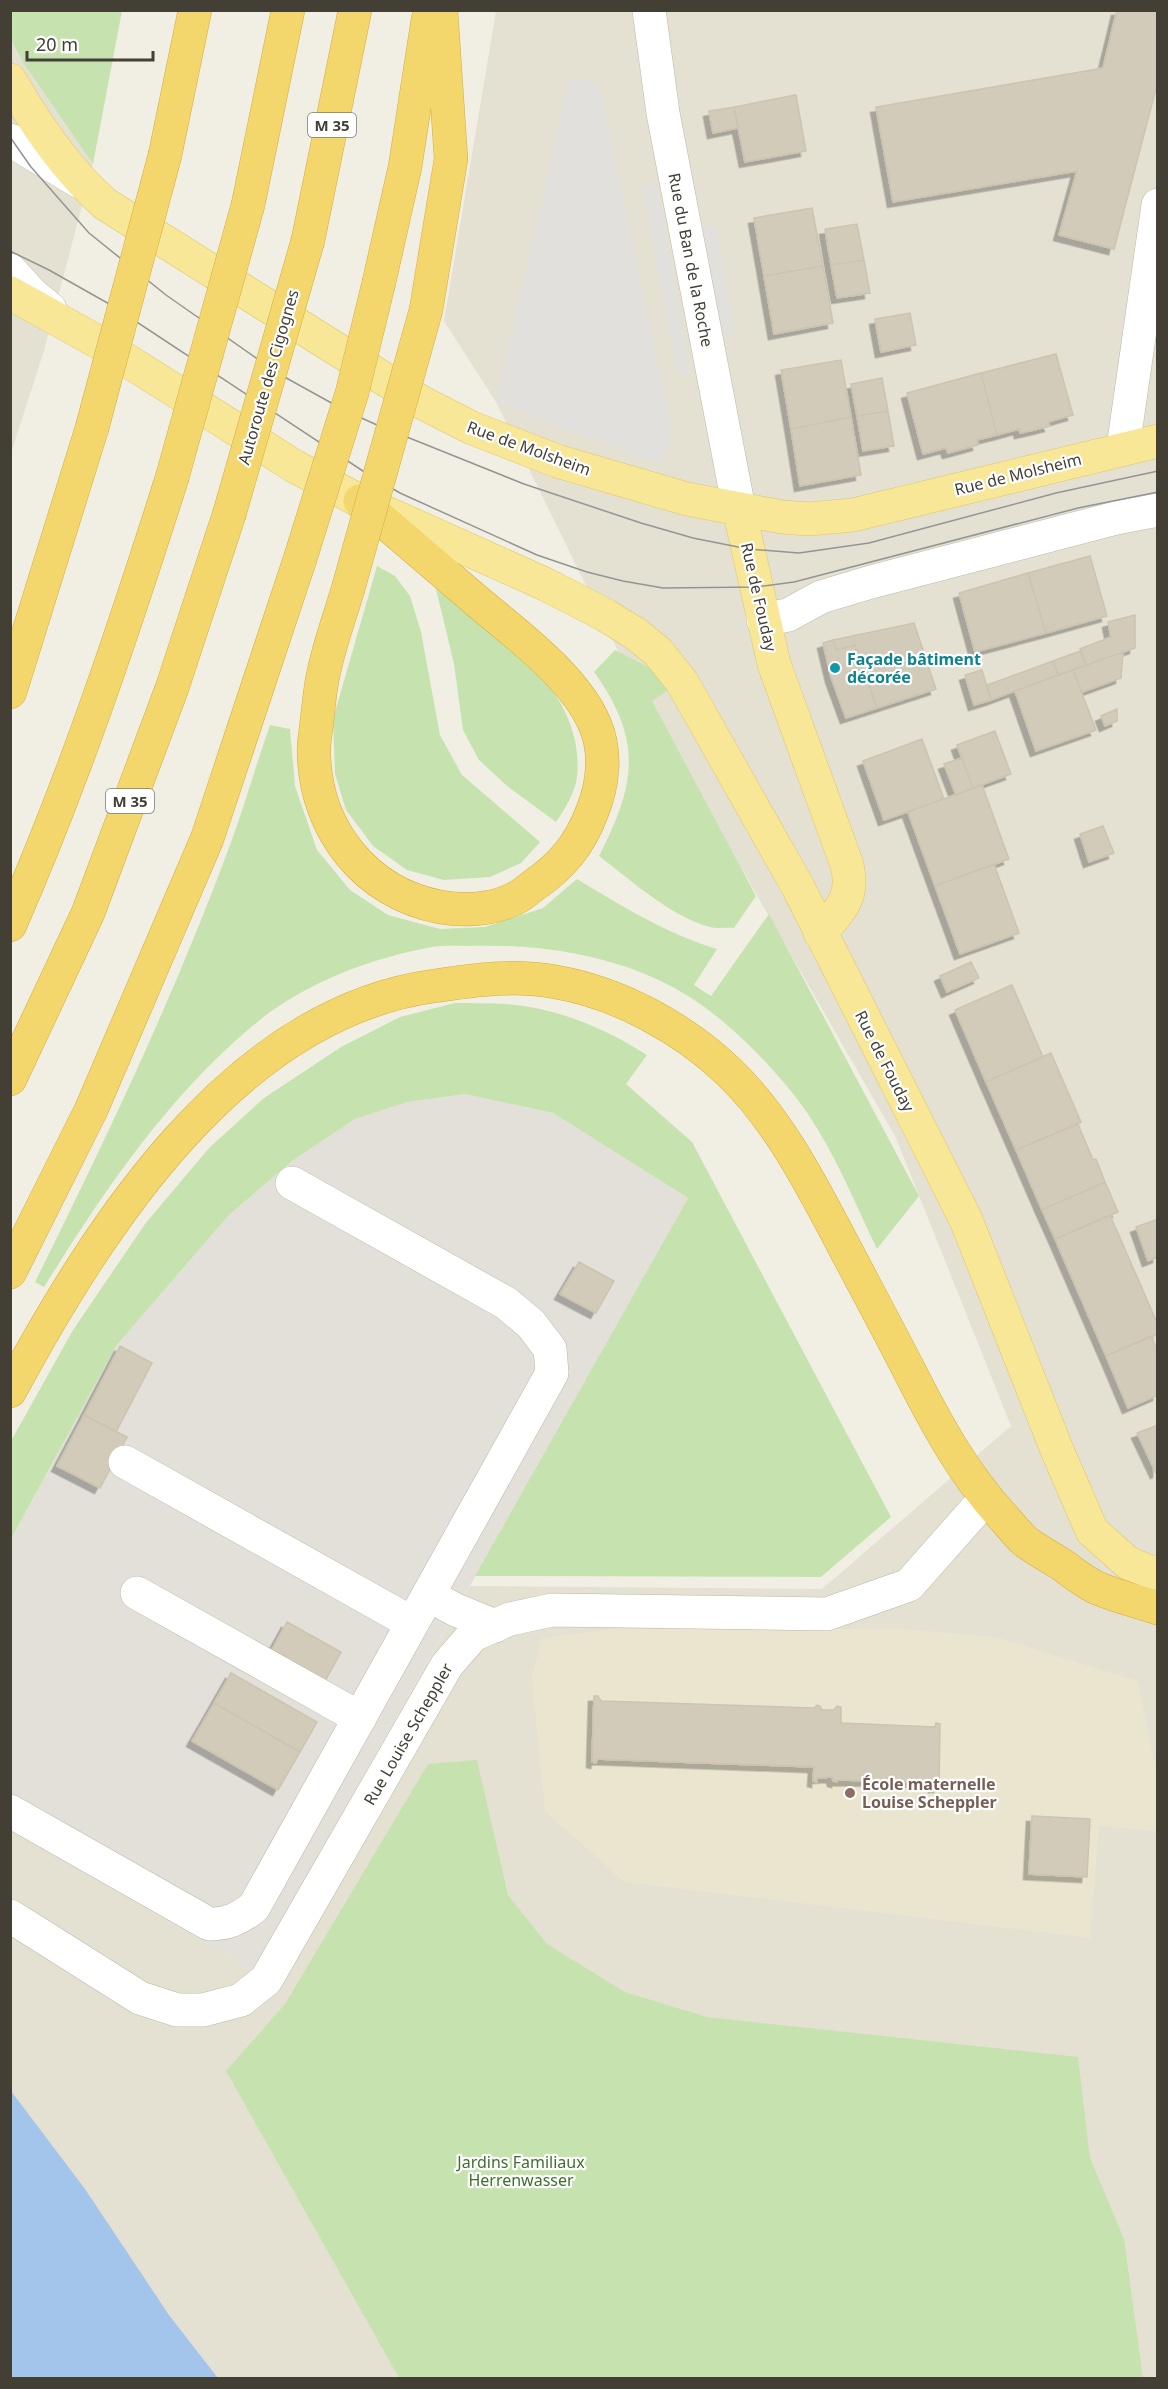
<svg xmlns="http://www.w3.org/2000/svg" width="1168" height="2389" font-family="'Noto Sans',sans-serif">
<style>
.residential{fill:#e4e1d3}
.industrial{fill:#e3e0d9}
.education{fill:#e9e5cf}
.green{fill:#c6e3af}
.parking{fill:#e2e0dc}
.water{fill:#a3c5eb}
.building{fill:#d2cbba;stroke:#ccc4ae;stroke-width:1.5;filter:url(#shadow)}
.lines{fill:none;stroke-linecap:round;stroke-linejoin:round}
.minor-casing{stroke:#bcb7a8;stroke-width:34}
.major-casing{stroke:#dbc668;stroke-width:34}
.highway-casing{stroke:#d2ad3d;stroke-width:34}
.minor{stroke:#fff;stroke-width:33}
.major{stroke:#f7e797;stroke-width:33}
.highway{stroke:#f4d76c;stroke-width:33}
.tram{stroke:#949494;stroke-width:1.5}
.highway-bridge-casing{stroke:#d2ad3d;stroke-width:34;stroke-linecap:butt}
.highway-bridge{stroke:#f4d76c;stroke-width:33}
.culture-dot{fill:#0f9aa8;stroke:#fff;stroke-width:2}
.education-dot{fill:#8d6e63;stroke:#fff;stroke-width:2}
.labels{text-anchor:middle;dominant-baseline:central;stroke-width:4.5;stroke-linejoin:round;paint-order:stroke}
.shield{fill:#fff;stroke:#7b7972;stroke-width:1.5}
.shield-label{font-size:15px;font-weight:bold;fill:#433f35}
.street-label{font-size:16px;fill:#433f35;stroke:#fff}
.culture-label{font-size:16px;font-weight:bold;fill:#0d838f;stroke:#fff;text-anchor:start}
.education-label{font-size:16px;font-weight:bold;fill:#785e54;stroke:#fff;text-anchor:start}
.park-label{font-size:16px;fill:#3e702c;stroke:#fff}
</style>
<defs>
<filter id="shadow"><feDropShadow dx="-5.5" dy="5.5" stdDeviation="0" flood-color="#0004"/></filter>
</defs>
<rect width="100%" height="100%" fill="#f1efe4"/>
<path class="residential" d="M496 11H1157V2378H218L169 2315 11 2091 10 1830 254 1970 470 1586 822 1589 1011 1426 896 1138 625 665 496 402 444 321Z
M11 40 24 64 93 164 43 354 11 453Z"/>
<path class="industrial" d="M465 1094 553 1113 688 1198 254 1970 11 1830V1539L116 1346 229 1215 292 1161 355 1119 408 1102Z"/>
<path class="education" d="M614 1629H903L996 1637 1138 1681 1157 1775V1831L1099 1826 1090 1938 624 1882 545 1811 532 1677 542 1638Z"/>
<path class="green" d="M10 11H122L93 164 24 64 11 40Z
M377 566 395 576 410 596 421 632 440 735 462 775 540 842 521 863 490 877 444 880 407 870 373 846 346 810 335 774 333 719Z
M436 589C490 629 559 670 575 740 578 757 580 778 572 794 568 804 562 813 556 822L507 786 479 760 463 730 454 664Z
M615 650 650 668 668 690 652 701 756 896 734 928C727 927 717 929 710 927 673 918 629 879 599 856 636 784 643 740 594 672Z
M270 725 290 729 295 786 317 850 350 890 388 915 440 929 485 927 543 908 577 879C624 907 665 933 717 949L694 985 711 996 769 914 919 1196 877 1249C855 1203 836 1156 808 1114 784 1079 745 1038 711 1012 643 959 551 943 467 946 454 946 440 945 427 948 364 960 299 986 250 1028 165 1100 102 1194 44 1287L35 1282C107 1137 177 990 233 837 246 800 257 762 270 725Z
M455 1003C471 1003 489 1003 505 1004 555 1007 605 1028 647 1055L626 1084 692 1142 891 1517 821 1577 475 1576 688 1198 553 1113 465 1094 408 1102 355 1119 292 1161 229 1215 116 1346 11 1539V1441L73 1330 145 1224 209 1148 264 1098 341 1047 400 1017Z
M477 1760 508 1895 547 1944 625 1992 707 2017 1078 2057 1090 2158 1124 2239 1143 2378H399L226 2071 285 2004 428 1764Z"/>
<path class="parking" d="M570 77 599 84 672 432 661 464 496 402Z
M656 182 690 372 677 374 642 184Z
M715 225 735 334 721 336 702 228Z"/>
<path class="water" d="M11 2091 85 2189 169 2315 218 2378H11Z"/>
<path class="building" d="M1117 10H1158V81L1114 249 1059 235 1077 171 893 202 876 107 1103 68Z
M796 95 806 151 745 162 734 107Z
M734 107 738 128 713 133 709 111Z
M812 208 823 266 764 276 754 218Z
M857 224 864 260 831 265 825 229Z
M864 260 870 293 837 298 831 265Z
M823 266 833 323 774 334 764 276Z
M910 313 916 345 881 352 875 319Z
M1056 354 1073 415 1048 422 1050 426 1034 430 1020 433 1019 429 997 435 981 373Z
M841 360 851 417 791 429 781 370Z
M981 373 997 435 977 440 978 445 948 453 946 448 923 454 907 393Z
M882 378 888 411 857 416 851 384Z
M888 411 894 446 863 451 857 416Z
M851 417 861 475 800 486 791 429Z
M1090 556 1107 616 1046 633 1028 573Z
M1028 573 1046 633 975 652 959 593Z
M1135 615V648L1086 665 1080 649 1111 637 1108 622Z
M914 623 936 689 877 708 855 645 836 650 833 640Z
M833 640 836 650 855 645 877 708 846 718 831 677 823 643Z
M1080 651 1086 665 1058 675 1053 661Z
M1123 652 1121 678 1082 692 1073 670Z
M1053 661 1058 675 991 700 987 685Z
M982 670 991 700 974 705 965 675Z
M1073 670 1096 730 1036 751 1015 691Z
M1117 709V721L1105 726 1101 716Z
M995 731 1011 774 973 788 957 745Z
M922 739 944 799 884 820 863 761Z
M962 758 973 788 956 795 944 764Z
M982 785 1009 859 935 886 908 812Z
M1103 826 1114 853 1089 862 1080 834Z
M994 864 1019 933 960 954 935 886Z
M971 962 979 978 947 992 940 976Z
M1012 985 1043 1057 986 1082 955 1010Z
M1051 1053 1081 1122 1016 1150 986 1082Z
M1078 1124 1093 1160 1096 1159 1105 1182 1042 1210 1016 1150Z
M1105 1182 1118 1212 1055 1239 1042 1210Z
M1110 1215 1158 1325V1334L1106 1356 1055 1239Z
M1158 1219V1257L1148 1261 1136 1227Z
M579 1262 614 1281 596 1313 560 1294Z
M1151 1336 1158 1352V1395L1128 1408 1106 1356Z
M120 1346 152 1363 116 1432 84 1415Z
M84 1415 127 1437 100 1488 57 1466Z
M1158 1425V1472L1156 1473 1137 1433Z
M287 1622 341 1652 324 1683 270 1653Z
M231 1673 317 1722 300 1752 214 1703Z
M594 1696H598L601 1701 814 1708 817 1705 820 1706 822 1710H834L837 1706 841 1707V1723L935 1727 936 1723 940 1724 939 1787H934L933 1782 837 1780V1782L833 1781 832 1777 817 1778V1782L813 1781 814 1767 597 1759 596 1763 592 1762Z
M214 1703 300 1752 278 1790 192 1741Z
M1032 1816 1090 1819 1087 1877 1029 1874Z"/>
<g class="lines">
<defs>
<path id="minor" d="M649 10 663 113 739 509
M10 140 78 181
M10 270 32 294 50 309
M1123 448 1158 205
M763 620 788 615 821 597 871 582 1116 518 1158 510
M125 1462 412 1623
M137 1593 360 1718
M428 1595 456 1610 495 1626
M10 1811 209 1924C228 1924 239 1919 254 1907L552 1373 550 1349 531 1324 506 1303 292 1183
M10 1916 140 1998 177 2010H203L241 2000 266 1980 447 1665 473 1635 510 1619 552 1610 827 1614 909 1585 986 1498"/>
<path id="major" d="M10 80C37 126 65 168 105 204L421 402 472 428 557 461 687 499 782 517 809 519 853 515 1158 441
M10 293 98 342 294 466 360 501 547 585 605 615 636 634 658 652 682 682 798 887 966 1220 1057 1450 1092 1531 1128 1563 1158 1575
M739 509 774 664 847 865C855 898 840 910 820 933"/>
<path id="highway" d="M165 155 195 10
M248 205 288 10
M308 240 355 10
M379 282 405 167 428 19
M426 310 451 159 441 10
M348 589C340 616 330 643 324 671 320 687 319 704 317 720 316 732 313 744 314 755 316 830 366 893 440 907 464 911 491 910 514 899 521 896 528 890 534 885 562 866 580 844 592 812 603 785 607 753 595 725 575 677 517 635 478 602 439 569 400 535 360 501
M10 692 92 428
M10 925C74 779 124 629 172 478
M10 1079 88 913 172 688 229 515
M10 1272 91 1110 207 839 300 559
M10 1391C98 1228 234 1013 434 986 474 980 516 974 556 982 619 993 683 1028 729 1072 776 1117 808 1178 838 1235 862 1281 887 1327 911 1374 937 1425 964 1475 1004 1518 1011 1526 1018 1535 1026 1542 1037 1550 1050 1557 1061 1564 1072 1572 1083 1581 1095 1587 1114 1596 1137 1601 1158 1608"/>
</defs>
<use href="#minor" class="minor-casing"/>
<use href="#major" class="major-casing"/>
<use href="#highway" class="highway-casing"/>
<use href="#minor" class="minor"/>
<use href="#major" class="major"/>
<use href="#highway" class="highway"/>
<path class="tram" d="M10 137 31 167 89 233 166 295 279 374 346 411 377 425 524 484 641 523 693 538 748 549 799 553 869 543 1056 493 1158 471
M10 251 49 270 111 305 369 475 400 493 537 555 587 572 623 581 663 588 756 587 794 582 1078 508 1158 492"/>
<defs>
<path id="highway-bridge" d="M92 428 165 155
M172 478 248 205
M229 515 308 240
M300 559 352 393 379 282
M348 589 426 310"/>
</defs>
<use href="#highway-bridge" class="highway-bridge-casing"/>
<use href="#highway-bridge" class="highway-bridge"/>
</g>
<circle class="culture-dot" cx="835" cy="668" r="6"/>
<circle class="education-dot" cx="850" cy="1793" r="6"/>
<g class="labels">
<g class="shield">
<rect x="308" y="113" width="48" height="24" rx="4.5"/>
<rect x="106" y="789" width="48" height="24" rx="4.5"/>
</g>
<g class="shield-label">
<text x="332" y="125">M 35</text>
<text x="130" y="801">M 35</text>
</g>
<g class="street-label">
<text transform="translate(691 260) rotate(79)">Rue du Ban de la Roche</text>
<text transform="translate(268 377) rotate(-74)">Autoroute des Cigognes</text>
<text transform="translate(529 448) rotate(20)">Rue de Molsheim</text>
<text transform="translate(1018 474) rotate(-14)">Rue de Molsheim</text>
<text transform="translate(759 597) rotate(77)">Rue de Fouday</text>
<text transform="translate(885 1061) rotate(63)">Rue de Fouday</text>
<text transform="translate(408 1734) rotate(-60)">Rue Louise Scheppler</text>
</g>
<g class="culture-label">
<text x="847" y="659">Façade bâtiment<tspan x="847" dy="18">décorée</tspan></text>
</g>
<g class="education-label">
<text x="862" y="1784">École maternelle<tspan x="862" dy="18">Louise Scheppler</tspan></text>
</g>
<g class="park-label">
<text x="521" y="2162">Jardins Familiaux<tspan x="521" dy="18">Herrenwasser</tspan></text>
</g>
</g>
<rect width="1168" height="2389" fill="none" stroke="#433f35" stroke-width="24"/>
<path d="M27 51v9h126v-9" fill="none" stroke="#433f35" stroke-width="3"/>
<text x="36" y="51" font-size="18" fill="#433f35" stroke="#ffffff" stroke-width="4.5" paint-order="stroke">20 m</text>
</svg>
